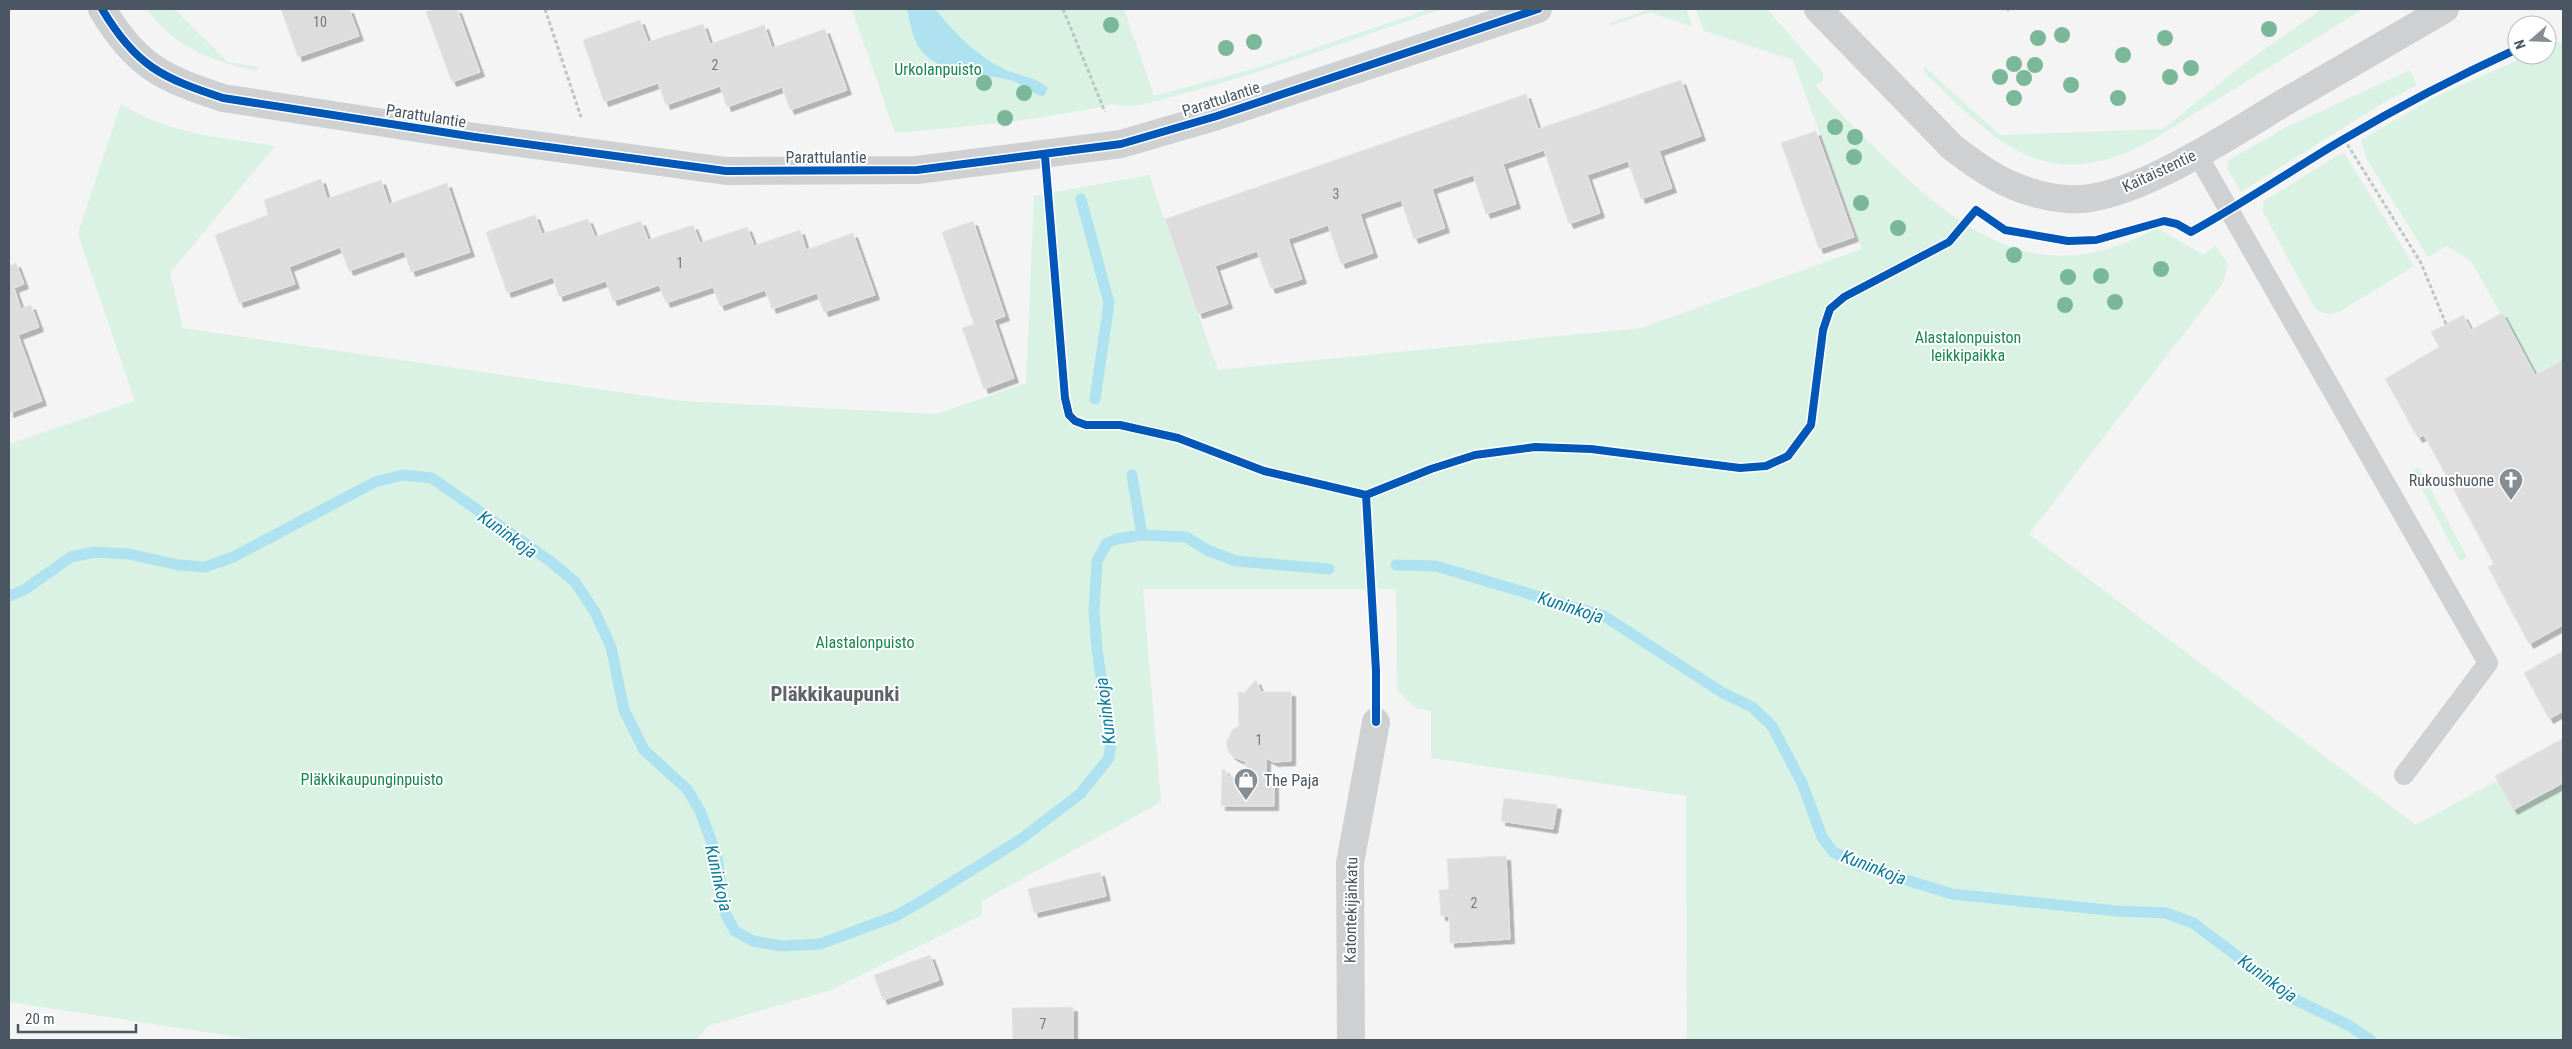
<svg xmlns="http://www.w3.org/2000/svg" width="2572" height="1049" font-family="'Roboto Condensed',sans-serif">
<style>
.green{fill:#d9f2e3}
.water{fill:#aee2f0}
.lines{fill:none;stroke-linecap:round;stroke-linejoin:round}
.stream{stroke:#aee2f0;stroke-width:11}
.building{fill:#ddddde;stroke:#e5e6e7;filter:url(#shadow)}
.path{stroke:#bcc7c4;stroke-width:3;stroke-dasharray:4 2.5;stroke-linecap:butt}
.lane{stroke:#ced0d2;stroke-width:20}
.street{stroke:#ced0d2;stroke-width:28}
.cycleway-casing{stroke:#fff;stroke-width:11}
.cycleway{stroke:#0057b8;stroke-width:8}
.tree{fill:#7ab899}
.labels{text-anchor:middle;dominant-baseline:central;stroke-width:4;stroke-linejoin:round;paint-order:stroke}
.number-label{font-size:14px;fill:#707881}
.park-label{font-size:16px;fill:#17864f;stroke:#fff}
.street-label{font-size:16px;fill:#4a5661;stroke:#fff}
.poi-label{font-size:16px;fill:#4a5661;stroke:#fff;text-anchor:end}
.water-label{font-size:18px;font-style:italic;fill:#0c7c9b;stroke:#fff}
.district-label{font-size:21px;font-weight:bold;fill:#5f6368;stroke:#fff}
</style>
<defs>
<filter id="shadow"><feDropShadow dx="4.5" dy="4.5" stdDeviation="0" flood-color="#0004"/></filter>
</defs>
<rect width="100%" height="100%" fill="#f4f4f4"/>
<path class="green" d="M146 9H174L228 62 259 67 258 71C212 62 175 47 146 9Z
M852 9H1124L1154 96 1253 69 1429 9H1442C1353 39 1265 73 1174 96 1155 101 1133 110 1114 104 1042 120 968 127 895 133Z
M1651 9H1686L1693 27 1650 12 1610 26 1609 23Z
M1696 9H1767L1823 73V80L1816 86C1842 116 1870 144 1899 171 1980 246 2051 286 2157 228L2204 255 2215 245 2228 264 2223 283 2029 534 2416 825 2498 780 2513 810 2563 783V1040H1687L1686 796 1431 758V711L1415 708 1397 690 1396 589H1143L1161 802 982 901V915L831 990 708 1026 696 1040H257L9 1002V444L135 401 78 234 121 104C171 135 219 137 275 146L170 273 183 328 681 401 937 414 1026 383 1034 196 1149 175 1218 370 1641 328 1862 249 1793 60 1704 31Z
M2322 9H2363L2152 140C2046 199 1996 142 1924 72V66L2000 135 2163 129 2245 63Z
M2563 40V360L2535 375 2471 261 2447 246 2428 257 2366 158 2361 140 2435 97 2529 55H2547V47Z
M2410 70 2417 85 2383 103 2241 192 2227 168 2229 160 2285 128Z
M2344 153 2414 266 2339 312C2329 316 2320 314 2313 305L2262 210 2264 201 2340 154Z
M2419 467 2467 557 2460 561 2412 471Z"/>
<path class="water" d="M907 9H935C954 32 974 54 1002 68 1017 76 1034 76 1048 88L1044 96C1032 95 1025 85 1013 81 984 72 940 77 920 49 912 38 910 22 907 9Z"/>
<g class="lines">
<path class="stream" d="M1081 199 1109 303 1095 399
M1132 475 1142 535
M1396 565 1436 566 1604 616 1723 693 1752 707 1772 726 1802 783 1822 837 1833 852 1861 866 1952 894 2117 911 2166 913 2193 923 2296 1000 2348 1025 2371 1040
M9 596 24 590 71 557 95 552 129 554 179 565 205 567 233 557 375 482 403 475 432 478 550 561 575 582 595 612 611 647 624 710 644 750 687 789 700 811 717 856 724 911 735 931 753 941 782 946 820 944 896 916 927 898 1021 839 1080 794 1109 758 1111 743 1097 650 1094 610 1097 561 1107 543 1117 539 1142 535 1186 537 1207 550 1236 561 1329 569"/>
</g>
<path class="building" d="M281 9H349L359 36 298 57Z
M434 9H457L480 72 452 82 426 12Z
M640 20 648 42 703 24 710 44 764 25 772 48 825 29 847 90 790 110 782 87 727 107 720 86 666 105 658 83 604 102 583 40Z
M1681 80 1701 136 1659 151 1672 188 1641 199 1628 161 1587 175 1600 213 1569 224 1544 150 1503 164 1516 204 1486 214 1473 175 1432 189 1445 228 1414 239 1401 200 1360 214 1373 253 1341 264 1328 225 1288 239 1302 279 1271 289 1257 251 1215 266 1228 304 1198 314 1165 219 1526 94 1538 129Z
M1816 131 1854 237 1819 249 1781 143Z
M321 179 327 199 381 180 389 204 447 183 470 252 411 272 404 251 349 271 340 247 289 267 295 284 239 303 215 235 268 215 264 200Z
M535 215 542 234 588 219 595 237 641 221 648 240 693 225 700 243 747 227 754 246 800 230 806 250 853 233 875 295 824 312 817 293 772 309 765 290 720 306 713 287 666 303 659 285 613 301 606 281 559 297 553 277 507 293 486 232Z
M973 221 1005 316 994 320 1014 378 984 389 962 328 974 324 942 232Z
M16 263 24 284 14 288 21 309 31 305 39 327 18 335 42 401 9 413V266Z
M2502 313 2535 375 2563 360V625L2529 644 2488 567 2494 564 2424 435 2418 438 2385 379 2439 347 2431 332 2463 315 2471 330Z
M2563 651V711L2549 719 2524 673Z
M1256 680 1261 692H1291V761L1274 762 1266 758V778L1274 777V806H1221L1222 770 1224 769 1229 777H1246V762L1234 757 1229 753 1226 743 1233 729 1239 726 1238 692 1244 693Z
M2562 739 2563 783 2513 810 2495 776Z
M1504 798 1557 805 1553 829 1501 821Z
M1506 856 1510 939 1450 943 1449 916H1441L1439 890 1449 889 1447 859Z
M1100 872 1106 896 1034 913 1028 889Z
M930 955 939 980 883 1000 874 975Z
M1073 1007V1040H1013L1012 1008Z"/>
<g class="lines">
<path class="path" d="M545 9 581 117
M1063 9 1105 112
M2008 9V11
M2344 139 2421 263 2446 324"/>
<path class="lane" d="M2197 154 2488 663 2404 775"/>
<path class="street" d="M102 9C136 66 162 78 223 98L475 137 726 171 917 170 1121 144 1217 116 1538 9
M1818 9 1952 147C1988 175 2019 195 2067 199 2127 205 2233 133 2285 102 2339 71 2392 40 2445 9
M1351 1040 1350 863 1376 722"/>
<defs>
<path id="cycleway" d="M102 9C136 66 162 78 223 98L475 137 726 171 917 170 1121 144 1217 116 1538 9
M1045 156 1065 398 1069 415 1075 421 1086 425H1120L1178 438 1264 471 1366 495
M1376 722V671L1366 495 1431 469 1475 455 1535 447 1591 449 1740 468 1766 466 1788 456 1811 425 1823 330 1830 309 1844 297 1949 242 1976 210 2005 230 2068 241 2096 240 2164 221 2177 224 2191 232C2244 203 2293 169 2344 139 2400 106 2458 76 2517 49"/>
</defs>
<use href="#cycleway" class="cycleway-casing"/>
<use href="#cycleway" class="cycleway"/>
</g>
<g class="tree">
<circle cx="1111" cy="25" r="8"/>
<circle cx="2269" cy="29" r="8"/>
<circle cx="2062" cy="35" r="8"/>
<circle cx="2038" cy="38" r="8"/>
<circle cx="2165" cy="38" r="8"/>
<circle cx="1254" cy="42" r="8"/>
<circle cx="1226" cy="48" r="8"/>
<circle cx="2123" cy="55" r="8"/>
<circle cx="2014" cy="64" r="8"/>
<circle cx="2035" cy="65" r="8"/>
<circle cx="2191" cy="68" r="8"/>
<circle cx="2000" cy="77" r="8"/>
<circle cx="2170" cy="77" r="8"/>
<circle cx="2024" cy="78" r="8"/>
<circle cx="984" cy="83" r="8"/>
<circle cx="2071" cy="85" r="8"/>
<circle cx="1024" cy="93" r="8"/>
<circle cx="2014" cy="98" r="8"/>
<circle cx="2118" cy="98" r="8"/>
<circle cx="1005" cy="118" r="8"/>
<circle cx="1835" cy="127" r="8"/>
<circle cx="1855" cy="137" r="8"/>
<circle cx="1854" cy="157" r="8"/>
<circle cx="1861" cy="203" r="8"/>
<circle cx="1898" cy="228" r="8"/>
<circle cx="2014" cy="255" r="8"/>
<circle cx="2161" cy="269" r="8"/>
<circle cx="2101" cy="276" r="8"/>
<circle cx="2068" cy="277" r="8"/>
<circle cx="2115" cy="302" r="8"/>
<circle cx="2065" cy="305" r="8"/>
</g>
<defs>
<symbol id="church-pin" viewBox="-11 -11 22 30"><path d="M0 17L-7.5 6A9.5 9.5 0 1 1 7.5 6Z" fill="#868d94" stroke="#fff"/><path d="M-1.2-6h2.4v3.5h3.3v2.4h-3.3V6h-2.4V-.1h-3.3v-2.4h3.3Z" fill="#fff"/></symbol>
<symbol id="shop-pin" viewBox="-11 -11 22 30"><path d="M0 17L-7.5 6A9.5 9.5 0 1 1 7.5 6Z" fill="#868d94" stroke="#fff"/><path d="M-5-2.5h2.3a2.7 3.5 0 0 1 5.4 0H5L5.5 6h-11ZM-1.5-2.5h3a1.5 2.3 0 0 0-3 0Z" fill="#fff"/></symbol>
</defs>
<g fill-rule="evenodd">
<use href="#church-pin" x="2497" y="466" width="28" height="38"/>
<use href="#shop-pin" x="1232" y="766" width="28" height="38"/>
</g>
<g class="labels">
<g class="number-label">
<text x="320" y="22">10</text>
<text x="715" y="65">2</text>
<text x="1336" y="194">3</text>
<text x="680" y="263">1</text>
<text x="1259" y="740">1</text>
<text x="1474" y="903">2</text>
<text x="1043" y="1024">7</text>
</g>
<g class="park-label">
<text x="938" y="69">Urkolanpuisto</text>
<text x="1968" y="337">Alastalonpuiston<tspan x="1968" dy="18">leikkipaikka</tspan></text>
<text x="865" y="642">Alastalonpuisto</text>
<text x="372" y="779">Pläkkikaupunginpuisto</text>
</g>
<g class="street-label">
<text transform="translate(1221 99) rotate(-18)">Parattulantie</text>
<text transform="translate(426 116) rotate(9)">Parattulantie</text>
<text x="826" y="157">Parattulantie</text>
<text transform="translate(2159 171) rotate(-25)">Kaitaistentie</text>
<text transform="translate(1351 910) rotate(-89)">Katontekijänkatu</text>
</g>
<g class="poi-label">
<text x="2494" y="480">Rukoushuone</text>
<text x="1264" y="780" text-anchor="start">The Paja</text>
</g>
<g class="water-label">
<text transform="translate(508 534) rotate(36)">Kuninkoja</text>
<text transform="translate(1571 607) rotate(18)">Kuninkoja</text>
<text transform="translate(1105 711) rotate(-97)">Kuninkoja</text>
<text transform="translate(1874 867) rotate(21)">Kuninkoja</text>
<text transform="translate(719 878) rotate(77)">Kuninkoja</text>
<text transform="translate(2268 978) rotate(36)">Kuninkoja</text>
</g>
<g class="district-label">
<text x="835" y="694">Pläkkikaupunki</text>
</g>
</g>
<rect width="2572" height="1049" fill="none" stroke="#4a5661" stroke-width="20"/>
<g transform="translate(2532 40) rotate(250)"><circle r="24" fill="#ffffff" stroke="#b7bbc0"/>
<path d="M0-4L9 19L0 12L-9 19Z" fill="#868d94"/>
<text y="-8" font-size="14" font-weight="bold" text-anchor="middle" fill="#4a5661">N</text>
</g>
<path d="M18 1024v8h118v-8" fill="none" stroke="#4a5661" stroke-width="2.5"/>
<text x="25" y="1024" font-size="15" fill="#4a5661" stroke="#ffffff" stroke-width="4" paint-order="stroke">20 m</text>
</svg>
